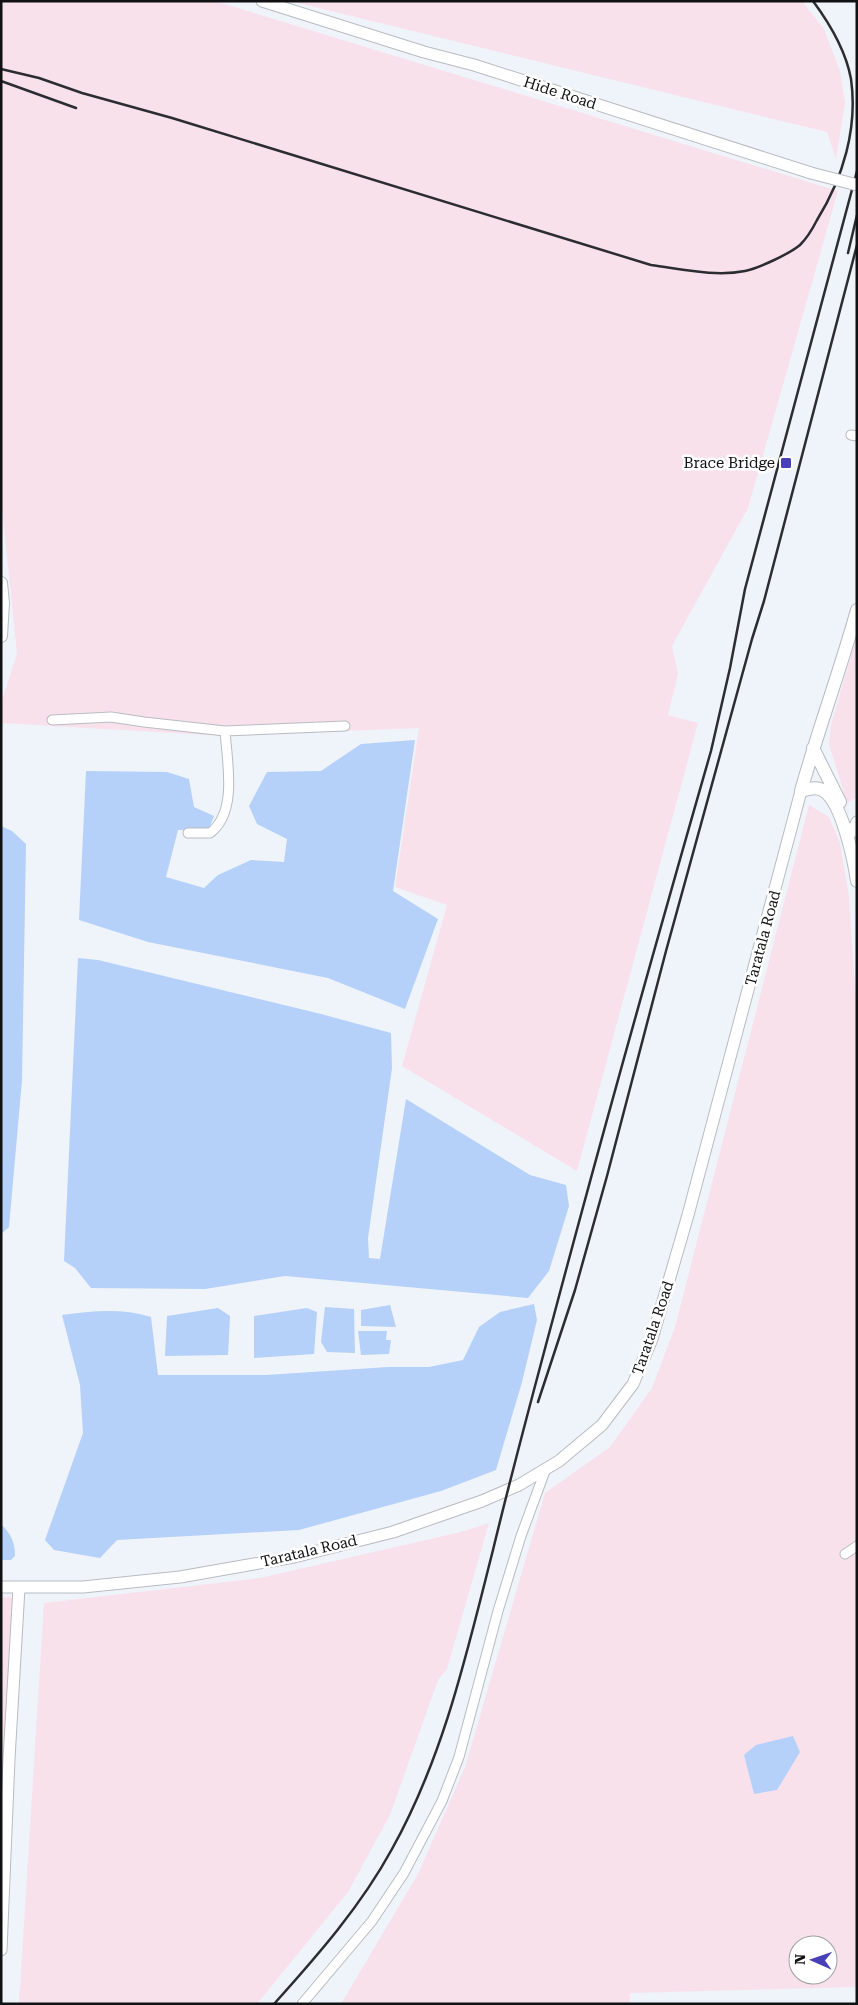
<svg xmlns="http://www.w3.org/2000/svg" width="858" height="2005" font-family="'Roboto Serif',serif">
<style>
.industrial{fill:#f9e1ec;fill-rule:evenodd}
.water{fill:#b5d1f9}
.lines{fill:none;stroke-linecap:round;stroke-linejoin:round}
.minor-casing{stroke:#b8bcc2;stroke-width:11}
.tertiary-casing{stroke:#b8bcc2;stroke-width:13}
.secondary-casing{stroke:#b8bcc2;stroke-width:14}
.minor{stroke:#fff;stroke-width:9}
.tertiary{stroke:#fff;stroke-width:11}
.secondary{stroke:#fff;stroke-width:12}
.rail{stroke:#2c2d30;stroke-width:2.5}
.tertiary-bridge-casing{stroke:#b8bcc2;stroke-width:13;stroke-linecap:butt}
.tertiary-bridge{stroke:#fff;stroke-width:11}
.poi-dot{fill:#4740b7;stroke:#fff;stroke-width:2}
.labels{text-anchor:middle;dominant-baseline:central;stroke-width:5;stroke-linejoin:round;paint-order:stroke}
.street-label{font-size:15px;fill:#101113;stroke:#fff}
.poi-label{font-size:15px;fill:#101113;stroke:#fff;text-anchor:end}
</style>
<rect width="100%" height="100%" fill="#eff3fa"/>
<path class="industrial" d="M1 1H215L838 191 748 508 672 646 678 674 668 715 698 723 577 1171 402 1066 447 905 395 887 419 728 224 736 1 723V703L17 654 1 498Z
M290 1H802L824 29 840 71 845 103 836 159 827 132Z
M857 635V797L847 803 829 744 831 725Z
M809 805 829 817 840 843 849 897 857 1019V1987L630 1993V2004H341L418 1874 465 1767 545 1493 610 1447 652 1388 675 1327ZM798 1945H828V1975H798Z
M489 1523 447 1669 438 1680 390 1815 348 1892 257 2004H19L44 1603 260 1578 461 1532Z
M1 1597 16 1598 1 1825Z"/>
<path class="water" d="M415 740 393 891 438 919 405 1009 328 978 148 942 79 920 86 771 167 772 189 779 194 807 214 816 209 829 178 830 166 877 204 888 218 875 251 860 284 862 287 839 257 824 249 806 267 772 321 771 361 744Z
M1 826 12 831 26 844 22 1080 9 1227 1 1234Z
M78 958 98 960 321 1014 391 1033 392 1068 368 1238 369 1258 380 1259 406 1099 530 1175 566 1185 569 1206 549 1271 528 1298 285 1276 205 1289 91 1288 75 1268 64 1261Z
M534 1304 537 1320 522 1382 496 1470 441 1491 299 1530 117 1540 100 1558 54 1550 45 1540 83 1433 80 1385 62 1315C92 1311 122 1308 151 1317L158 1375H266L388 1367H429L463 1360 479 1327 500 1312Z
M390 1305 396 1327 361 1326V1310Z
M325 1307 354 1309 355 1353 327 1352 321 1342Z
M218 1308 230 1316 228 1355 165 1356 167 1316Z
M307 1308 317 1312 314 1354 254 1358V1316Z
M358 1331H387L386 1340H391L389 1354 361 1355Z
M1 1524C11 1534 15 1542 15 1556L11 1560H1Z
M793 1736 800 1752 777 1790 754 1794 744 1755 756 1745Z"/>
<g class="lines">
<defs>
<path id="minor" d="M851 435 857 436
M52 720 111 717 144 722 225 731 345 726
M188 833H210C238 812 227 762 225 731
M845 1554 857 1546
M302 2004 372 1921 404 1873 442 1801 459 1757 498 1611 521 1536 545 1471"/>
<path id="tertiary" d="M262 1 424 52 474 65 811 173
M844 827 852 832 857 822
M1 1587H83L180 1577 294 1557 393 1532 482 1501 519 1485 559 1461 602 1425 633 1384 652 1339 688 1215 801 791
M1 1950 9 1759 19 1588"/>
<path id="secondary" d="M1 583 3 603 1 636
M813 748 840 802
M801 791C818 730 840 671 857 610
M801 791C809 789 817 786 824 791 842 803 854 860 857 881"/>
</defs>
<use href="#minor" class="minor-casing"/>
<use href="#tertiary" class="tertiary-casing"/>
<use href="#secondary" class="secondary-casing"/>
<use href="#minor" class="minor"/>
<use href="#tertiary" class="tertiary"/>
<use href="#secondary" class="secondary"/>
<path class="rail" d="M1 69 39 78 82 93 172 118 651 265C682 269 715 277 745 271 759 268 789 254 800 245 807 238 813 228 817 220 843 178 858 128 851 79 846 51 830 24 813 1
M1 81 76 108
M848 253 857 215
M538 1402 575 1290 607 1176 666 951 752 639 764 601 857 245
M274 2004C318 1955 361 1906 392 1849 444 1756 467 1652 493 1550 512 1471 533 1393 554 1315 604 1127 657 939 711 751L730 668 745 589 857 171"/>
<defs>
<path id="tertiary-bridge" d="M811 173 857 185"/>
</defs>
<use href="#tertiary-bridge" class="tertiary-bridge-casing"/>
<use href="#tertiary-bridge" class="tertiary-bridge"/>
</g>
<rect class="poi-dot" x="780" y="457" width="12" height="12" rx="2.5"/>
<g class="labels">
<g class="street-label">
<text transform="translate(560 93) rotate(18)">Hide Road</text>
<text transform="translate(763 938) rotate(-75)">Taratala Road</text>
<text transform="translate(653 1328) rotate(-71)">Taratala Road</text>
<text transform="translate(309 1551) rotate(-13)">Taratala Road</text>
</g>
<g class="poi-label">
<text x="775" y="463">Brace Bridge</text>
</g>
</g>
<rect width="858" height="2005" fill="none" stroke="#101113" stroke-width="5"/>
<g transform="translate(813 1960) rotate(272)"><circle r="24" fill="#ffffff" stroke="#9fa0a1"/>
<path d="M0-4L9 19L0 12L-9 19Z" fill="#4740b7"/>
<text y="-8" font-size="14" font-weight="bold" text-anchor="middle" fill="#101113">N</text>
</g>
</svg>
